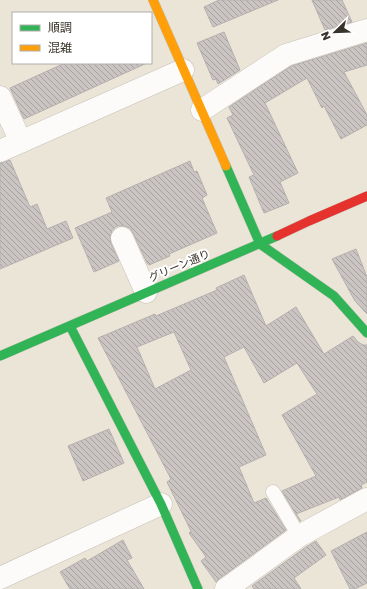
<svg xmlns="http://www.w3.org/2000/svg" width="367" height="589" font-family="'Golos Text','Noto Sans JP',sans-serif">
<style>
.building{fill:url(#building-back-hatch);stroke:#b5b0ae;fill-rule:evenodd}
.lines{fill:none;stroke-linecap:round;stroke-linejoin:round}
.lane-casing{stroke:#c6c1b7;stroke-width:15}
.street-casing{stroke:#c6c1b7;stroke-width:23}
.fast-casing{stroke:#c6c1b7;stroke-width:10}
.slow-casing{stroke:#c6c1b7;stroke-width:10}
.jam-casing{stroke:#c6c1b7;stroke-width:10}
.lane{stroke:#fcfbf9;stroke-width:14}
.street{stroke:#fcfbf9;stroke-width:22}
.fast{stroke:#30b455;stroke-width:9}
.slow{stroke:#ff9f0a;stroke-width:9}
.jam{stroke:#e5322d;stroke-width:9}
.labels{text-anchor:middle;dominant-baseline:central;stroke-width:4;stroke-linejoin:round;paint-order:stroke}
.street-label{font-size:11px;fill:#39342b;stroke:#fff}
</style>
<defs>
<pattern id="building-back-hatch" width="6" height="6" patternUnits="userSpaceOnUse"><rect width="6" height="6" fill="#cac5c3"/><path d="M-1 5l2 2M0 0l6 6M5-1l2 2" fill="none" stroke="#a5a19f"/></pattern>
</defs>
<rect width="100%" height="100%" fill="#ebe5d8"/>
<path class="building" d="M219 0H278L213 27 204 7Z
M312 0H342L352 22 325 30Z
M224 32 240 70 218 84 216 79 213 80 197 43Z
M367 43V65L344 72 367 115V125L341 139 324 106 322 108 307 78 265 103 298 173 280 182 289 203 264 213 249 177 254 175 227 118 233 115 229 107 291 66Z
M65 63H147L24 119 10 88Z
M10 160 30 207 37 204 47 229 66 221 73 238 0 269V163Z
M190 161 194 172 197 171 207 195 202 198 217 233 169 254 170 256 149 265 147 263 133 233 130 228 124 226H117L112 230 110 237 111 243 119 261 94 272 75 228 112 212 106 198Z
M356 249 367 277V314L355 301 332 259Z
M244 275 266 326 296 307 324 354 353 336 358 342 363 345H367V482L361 485 362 488 340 500 339 497 296 514 301 521H300L282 491 316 476 282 415 317 394 297 363 264 383 244 347 224 357 266 455 239 467 254 503 266 498 286 530 219 579 216 582 201 561 206 557 189 533 191 531 167 482 171 479 98 338 155 314 156 316 217 290 216 288ZM174 332 191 370 155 389 137 347Z
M109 429 124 463 83 481 68 446Z
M367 532V583L355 589H350L331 551Z
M123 540 132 558 127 560 144 589H70L60 572 85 558 87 561Z
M316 541 326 555 294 578 301 589H254L252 586 306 547Z"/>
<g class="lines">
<defs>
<path id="lane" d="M273 492 299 536"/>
<path id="street" d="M0 97 21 142
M202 110 286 55 367 30
M0 151 183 70
M122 238 146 292
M0 578 161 504
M226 589 299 536 367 499"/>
<path id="fast" d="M226 166 260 244 334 296 367 333
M70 326 161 504 198 589
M0 356 277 236"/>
<path id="slow" d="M153 0 226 166"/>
<path id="jam" d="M277 236 309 221 367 196"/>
</defs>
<use href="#lane" class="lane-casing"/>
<use href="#street" class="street-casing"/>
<use href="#fast" class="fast-casing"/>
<use href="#slow" class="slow-casing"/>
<use href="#jam" class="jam-casing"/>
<use href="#lane" class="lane"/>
<use href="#street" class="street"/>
<use href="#fast" class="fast"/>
<use href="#slow" class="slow"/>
<use href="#jam" class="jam"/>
</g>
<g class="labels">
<g class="street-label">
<text transform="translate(179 265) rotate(-23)">グリーン通り</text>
</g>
</g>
<rect x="12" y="12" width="140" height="52" fill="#ffffff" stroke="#b0aeaa"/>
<rect x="20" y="25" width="20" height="6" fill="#30b455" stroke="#b0aeaa"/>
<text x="48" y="32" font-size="12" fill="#39342b">順調</text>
<rect x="20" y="45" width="20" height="6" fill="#ff9f0a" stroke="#b0aeaa"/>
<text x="48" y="52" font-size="12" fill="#39342b">混雑</text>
<g transform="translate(335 32) rotate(247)" stroke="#ffffff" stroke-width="3" paint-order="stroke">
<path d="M0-3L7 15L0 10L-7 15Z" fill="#39342b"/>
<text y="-6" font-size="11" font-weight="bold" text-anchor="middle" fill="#39342b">N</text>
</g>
</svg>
